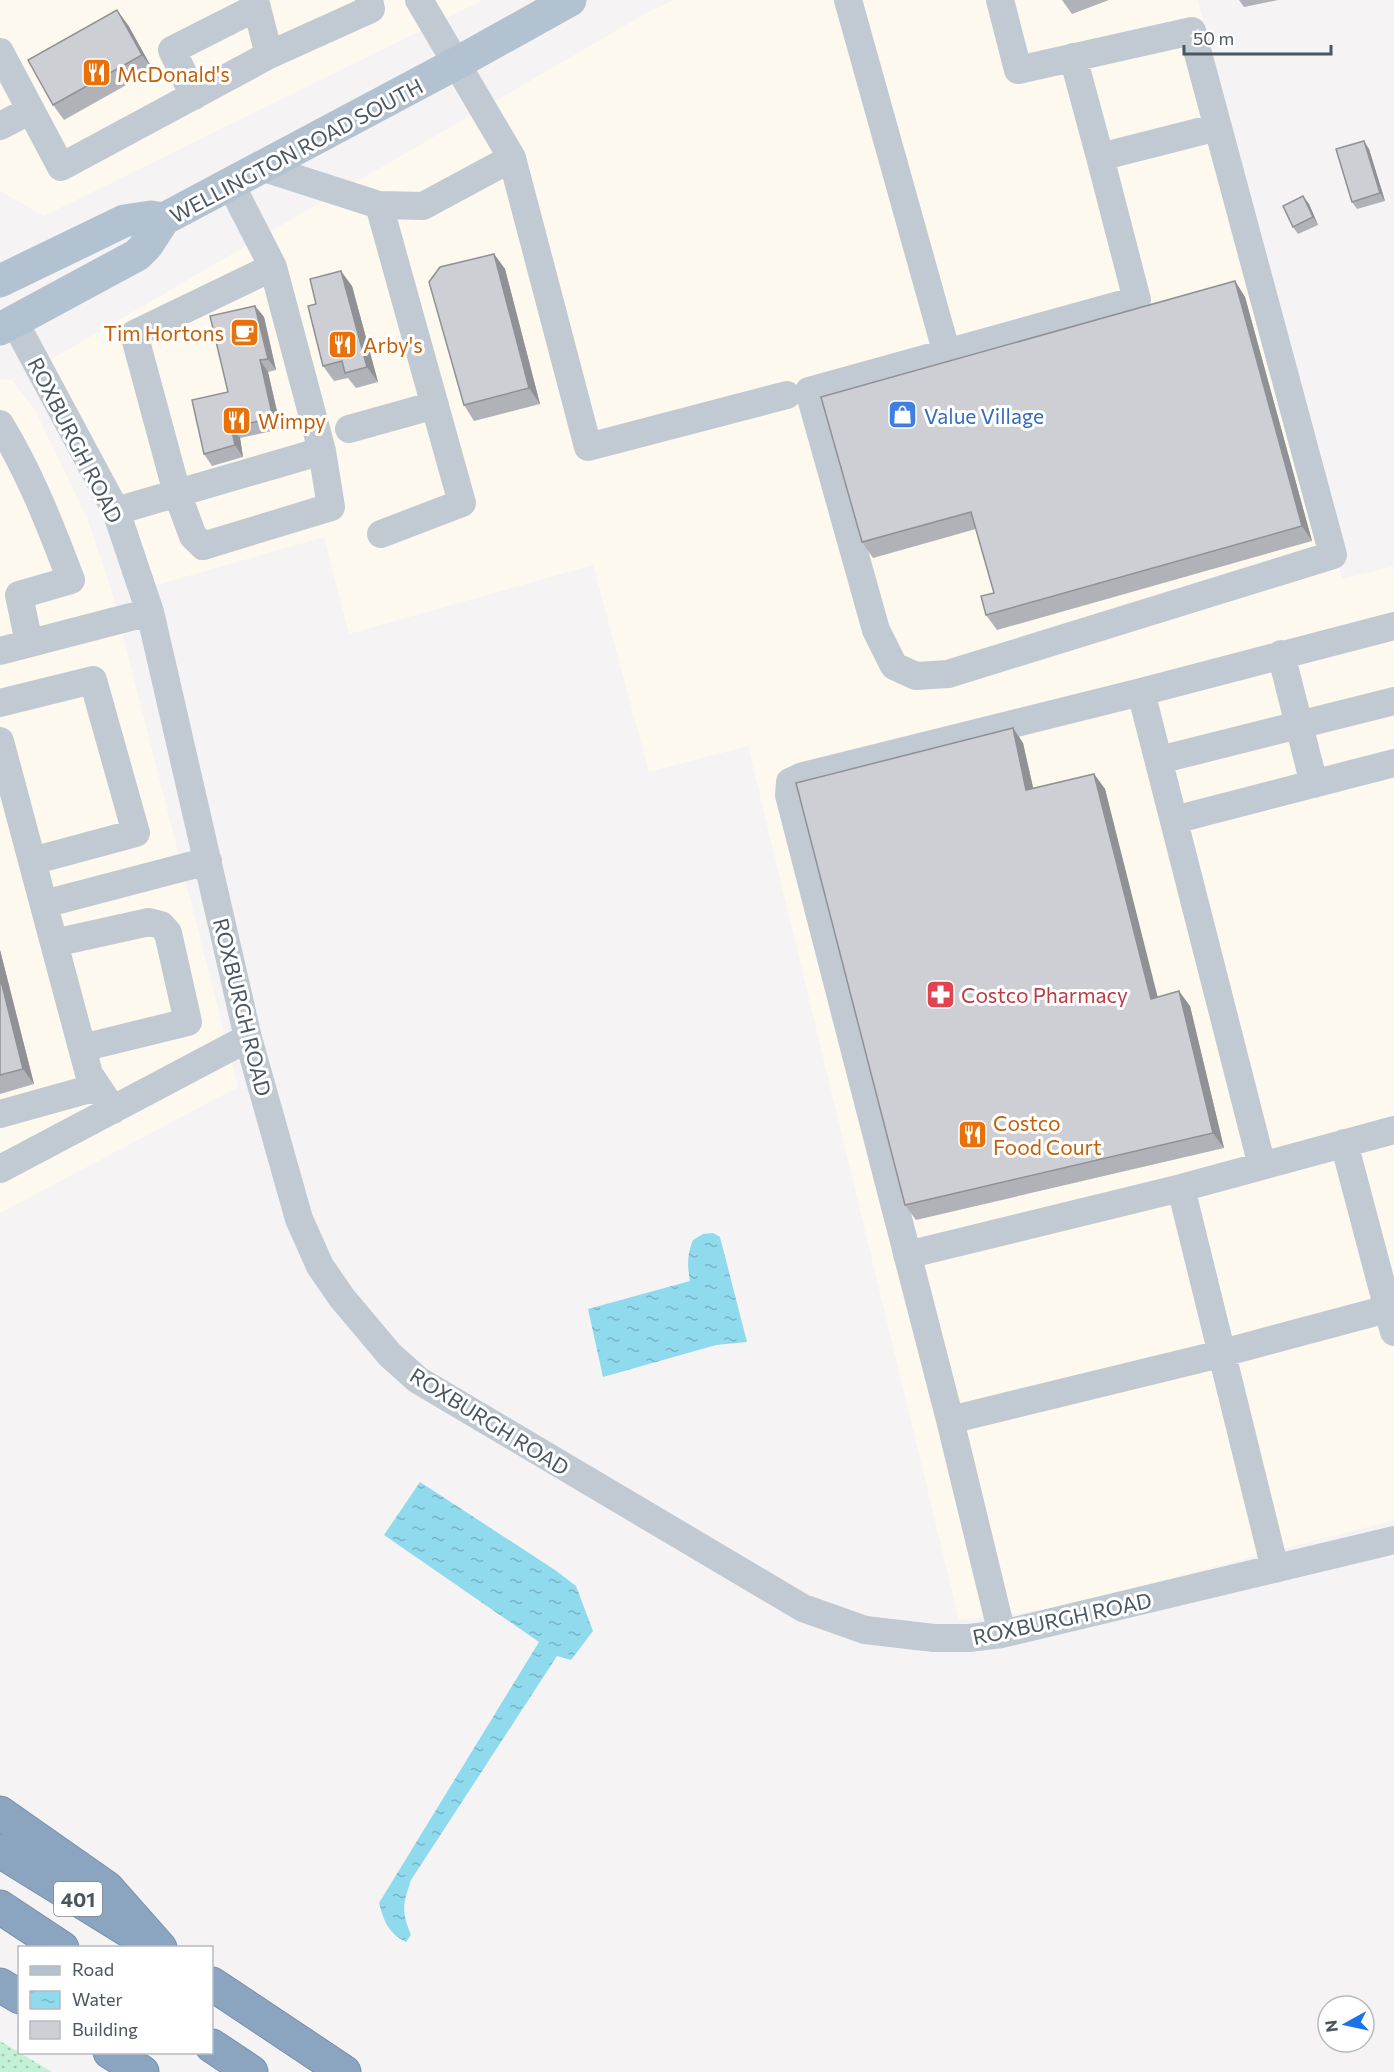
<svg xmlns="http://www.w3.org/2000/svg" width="1394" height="2072" font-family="Commissioner,sans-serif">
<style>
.commercial{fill:#fdf9ef}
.grass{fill:url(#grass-dots)}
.water{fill:url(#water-ripples)}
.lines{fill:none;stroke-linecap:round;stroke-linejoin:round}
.highway-casing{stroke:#7690ad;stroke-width:35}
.minor{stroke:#c1cad2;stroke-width:28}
.major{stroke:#b3c2d1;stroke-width:33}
.highway{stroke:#8ba5c1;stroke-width:33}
.wall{fill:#b0b2b7}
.shaded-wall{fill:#909195}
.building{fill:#cdcfd5;stroke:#909195;stroke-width:1.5}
.labels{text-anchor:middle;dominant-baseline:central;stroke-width:6;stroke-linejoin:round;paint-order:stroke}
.shield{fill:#fff;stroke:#808990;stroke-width:1.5}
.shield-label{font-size:20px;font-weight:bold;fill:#4a5661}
.food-label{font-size:21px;fill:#c56008;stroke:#fff;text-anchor:start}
.street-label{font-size:21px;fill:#4a5661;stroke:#fff}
.shop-label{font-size:21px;fill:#366cbe;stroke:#fff;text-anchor:start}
.health-label{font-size:21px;fill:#be3a42;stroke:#fff;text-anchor:start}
</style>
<defs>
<pattern id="grass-dots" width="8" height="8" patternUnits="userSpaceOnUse" patternTransform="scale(1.5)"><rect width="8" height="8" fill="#c3f1d5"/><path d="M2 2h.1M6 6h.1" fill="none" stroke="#a0c6b0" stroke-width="1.8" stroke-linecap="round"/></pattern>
<pattern id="water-ripples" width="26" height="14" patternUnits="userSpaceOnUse" patternTransform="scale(1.5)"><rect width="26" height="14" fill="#90daee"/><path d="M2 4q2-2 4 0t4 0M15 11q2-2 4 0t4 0" fill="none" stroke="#78b4c4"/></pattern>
</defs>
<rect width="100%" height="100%" fill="#f5f3f3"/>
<path class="commercial" d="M0 0H483L44 216 0 191Z
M674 0H1198L1342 579 1394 566V1520L1056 1608 959 1620 748 746 649 772 593 565 349 634 324 537 143 589 38 367 650 11Z
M0 379 12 380 36 412 87 518 110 585 238 1087 0 1213Z"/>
<path class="grass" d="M0 2041 52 2072H0Z"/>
<path class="water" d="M713 1233 720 1237 747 1342 716 1345 603 1377 588 1309 690 1281C687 1265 687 1255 693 1240L703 1234Z
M420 1482 555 1570 576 1586 593 1631 571 1660 557 1656 411 1880C403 1905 401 1910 411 1935L406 1942C388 1933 384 1921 379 1903L539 1642 384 1535Z"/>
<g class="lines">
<defs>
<path id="highway" d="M0 1813 107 1888 160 1948
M0 1851 136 1935
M0 1907 62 1948
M212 1984 344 2072
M0 1985 20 1997
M212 2046 251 2072
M110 2052 142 2072"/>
</defs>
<use href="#highway" class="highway-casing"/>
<path class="minor" d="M848 0 947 354
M1000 0 1018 70 1192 31 1333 555 948 674 916 676 894 666 876 630 809 391 1137 300 1100 157 1218 127
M0 52 61 167 269 55 255 0
M269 55 371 9 369 0
M1073 57 1100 157
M194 96 172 50 257 7
M0 126 31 110
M512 158 588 447 787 395
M261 167 379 205 423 206 512 158 419 0
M230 183 273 267 134 334 177 493 193 536 203 546 331 507 322 451 273 267
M379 205 462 503 381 534
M14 321 116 511 150 612 248 1038 299 1219 320 1266 342 1298 390 1355 418 1380 803 1608 865 1630 934 1638H969L1002 1634 1394 1540
M0 424C30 473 51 527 71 580L19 595 29 643
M349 429 435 405
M116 511 322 451
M0 651 150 612
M1281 654 1314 784
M0 703 93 680 136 833 32 861
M0 741 89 1074 113 1110
M1159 760 1394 701
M1174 820 1394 763
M44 904 208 861
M54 943 149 922 161 925 168 933 188 1022 82 1048
M0 1114 97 1087
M1344 1143 1394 1332
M1262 1166 1141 692 1394 626
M0 1169 248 1038
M1181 1188 1275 1569
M907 1255 1181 1188 1394 1130
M950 1420 1200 1359 1387 1309
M1002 1634 950 1420 789 795 790 782 803 776 1141 692"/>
<path class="major" d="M0 281 124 221 151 217 164 219
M0 329 137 255 147 245 164 219 457 63 570 0"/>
<use href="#highway" class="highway"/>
</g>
<path class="wall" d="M1062 0H1109L1072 14Z
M1239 0H1278L1244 7Z
M128 25 153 70 64 120 53 105Z
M1369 149 1385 201 1357 209 1352 202Z
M1309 204 1318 225 1298 234 1293 227Z
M494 254 505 269 540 404 474 421 464 405Z
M1235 281 1245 297 1312 541 997 630 986 615 994 593 976 529 873 558 862 542Z
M352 286 378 382 356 388 348 378 334 381 323 366Z
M255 306 264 317 276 370 268 372 281 429 240 438 243 457 212 466 204 454 228 392Z
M1013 728 1023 743 1033 788 1094 774 1105 789 1157 997 1190 1006 1224 1148 916 1220 905 1205Z
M0 950 34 1084 0 1094Z"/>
<path class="shaded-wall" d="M117 10 128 25 153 70 142 55Z
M1364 141 1369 149 1385 201 1380 193Z
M1303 196 1309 204 1318 225 1313 217Z
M494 254 505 269 540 404 529 388Z
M341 271 352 286 378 382 367 367Z
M1235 281 1245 297 1312 541 1302 526Z
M255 306 264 317 276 370 268 359Z
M260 360 268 372 281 429 273 418Z
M231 427 240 438 243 457 235 445Z
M1013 728 1023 743 1037 805 1026 790Z
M1094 774 1105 789 1162 1014 1151 999Z
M0 950 34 1084 23 1069 0 977Z
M1179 991 1190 1006 1224 1148 1213 1133Z"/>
<path class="building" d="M117 10 142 55 53 105 28 60Z
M1364 141 1380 193 1352 202 1336 149Z
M1303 196 1313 217 1293 227 1283 206Z
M494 254 529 388 464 405 429 282 440 267Z
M341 271 367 367 345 373 342 361 323 366 308 306 316 304 310 279Z
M1235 281 1302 526 986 615 981 596 994 593 971 512 862 542 821 397Z
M255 306 268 359 260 360 273 418 231 427 235 445 204 454 192 400 228 392 210 316Z
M1013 728 1026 790 1094 774 1151 999 1179 991 1213 1133 905 1205 796 783Z
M0 977 23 1069 0 1075Z"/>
<defs>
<symbol id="restaurant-square" viewBox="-11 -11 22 22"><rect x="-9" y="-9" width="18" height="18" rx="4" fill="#e8710a" stroke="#fff"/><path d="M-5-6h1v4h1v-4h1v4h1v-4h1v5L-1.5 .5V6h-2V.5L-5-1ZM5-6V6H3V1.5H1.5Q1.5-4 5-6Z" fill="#fff"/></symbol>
<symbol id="cafe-square" viewBox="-11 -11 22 22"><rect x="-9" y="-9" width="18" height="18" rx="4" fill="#e8710a" stroke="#fff"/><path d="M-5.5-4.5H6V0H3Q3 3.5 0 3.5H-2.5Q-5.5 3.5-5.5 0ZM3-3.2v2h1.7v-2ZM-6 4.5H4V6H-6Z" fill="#fff"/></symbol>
<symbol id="shop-square" viewBox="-11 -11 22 22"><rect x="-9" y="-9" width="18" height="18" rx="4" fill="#3f7fe0" stroke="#fff"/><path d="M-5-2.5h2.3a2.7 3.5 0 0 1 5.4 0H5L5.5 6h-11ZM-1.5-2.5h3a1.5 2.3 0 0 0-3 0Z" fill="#fff"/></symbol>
<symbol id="pharmacy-square" viewBox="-11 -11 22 22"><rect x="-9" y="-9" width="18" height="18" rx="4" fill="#e0444e" stroke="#fff"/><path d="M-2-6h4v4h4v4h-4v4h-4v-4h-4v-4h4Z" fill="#fff"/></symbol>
</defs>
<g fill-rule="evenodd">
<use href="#restaurant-square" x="80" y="56" width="33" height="33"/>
<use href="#cafe-square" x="228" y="316" width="33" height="33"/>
<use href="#restaurant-square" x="326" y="328" width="33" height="33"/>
<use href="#shop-square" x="886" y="398" width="33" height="33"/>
<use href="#restaurant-square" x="220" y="404" width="33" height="33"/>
<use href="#pharmacy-square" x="924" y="978" width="33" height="33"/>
<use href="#restaurant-square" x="956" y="1118" width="33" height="33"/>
</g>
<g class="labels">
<rect class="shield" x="54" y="1882" width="48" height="34" rx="4.5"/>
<g class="shield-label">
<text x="78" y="1899">401</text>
</g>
<g class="food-label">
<text x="117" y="73">McDonald's</text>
<text x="224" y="332" text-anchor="end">Tim Hortons</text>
<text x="363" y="344">Arby's</text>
<text x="258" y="420">Wimpy</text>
<text x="993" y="1122">Costco<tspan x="993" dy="24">Food Court</tspan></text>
</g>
<g class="street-label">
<text transform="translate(296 150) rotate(-28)">WELLINGTON ROAD SOUTH</text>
<text transform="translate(76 440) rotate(63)">ROXBURGH ROAD</text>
<text transform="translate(243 1007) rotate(76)">ROXBURGH ROAD</text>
<text transform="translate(490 1421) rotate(32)">ROXBURGH ROAD</text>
<text transform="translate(1062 1618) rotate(-12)">ROXBURGH ROAD</text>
</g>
<g class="shop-label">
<text x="924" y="415">Value Village</text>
</g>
<g class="health-label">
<text x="961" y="994">Costco Pharmacy</text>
</g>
</g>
<rect x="18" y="1946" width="195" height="108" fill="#ffffff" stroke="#b7bbc0" stroke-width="1.5"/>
<rect x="30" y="1966" width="30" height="9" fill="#b3c2d1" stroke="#b7bbc0" stroke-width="1.5"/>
<text x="72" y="1976" font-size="18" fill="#4a5661">Road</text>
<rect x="30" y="1991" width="30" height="18" fill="url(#water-ripples)" stroke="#b7bbc0" stroke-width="1.5"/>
<text x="72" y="2006" font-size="18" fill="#4a5661">Water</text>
<rect x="30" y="2021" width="30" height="18" fill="#cdcfd5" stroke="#b7bbc0" stroke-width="1.5"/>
<text x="72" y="2036" font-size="18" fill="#4a5661">Building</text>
<g transform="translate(1346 2024) rotate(262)"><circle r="28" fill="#ffffff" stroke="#b7bbc0" stroke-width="1.5"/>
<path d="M0-4.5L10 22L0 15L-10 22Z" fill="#1a73e8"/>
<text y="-9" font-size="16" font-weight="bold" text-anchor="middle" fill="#4a5661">N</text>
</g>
<path d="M1184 45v9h147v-9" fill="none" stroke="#4a5661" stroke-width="3"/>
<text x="1193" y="45" font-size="18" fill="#4a5661" stroke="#ffffff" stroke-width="4.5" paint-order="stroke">50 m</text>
</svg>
